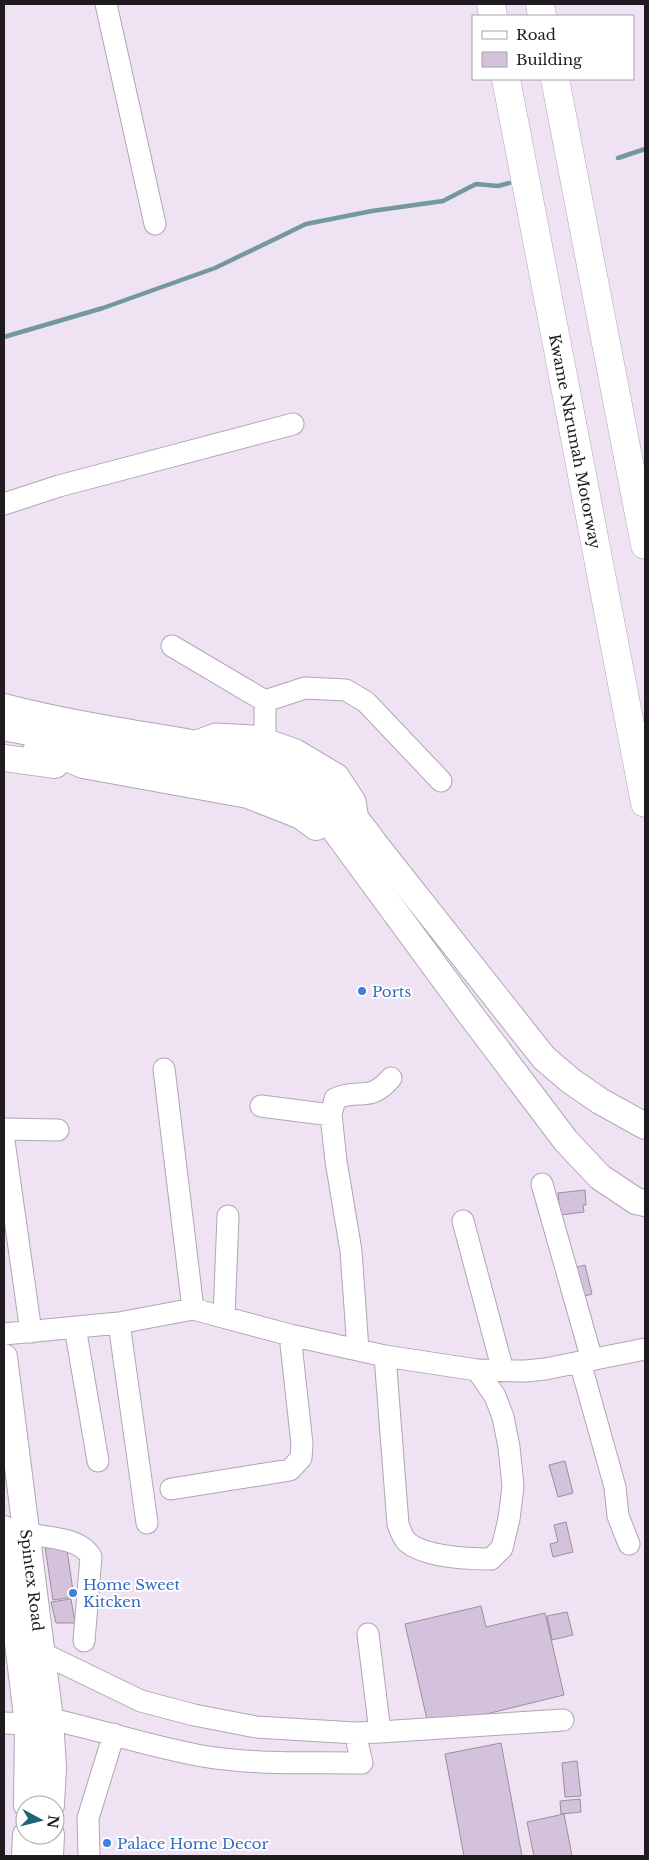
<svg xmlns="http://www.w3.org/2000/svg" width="649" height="1860" font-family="'Libre Baskerville',serif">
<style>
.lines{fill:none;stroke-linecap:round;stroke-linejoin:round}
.stream{stroke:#74999d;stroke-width:4.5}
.building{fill:#d4c2dc;stroke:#9a8f9f}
.minor-casing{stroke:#b1a5b6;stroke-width:23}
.major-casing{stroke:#b1a5b6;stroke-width:28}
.highway-casing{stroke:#b1a5b6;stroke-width:29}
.minor{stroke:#fff;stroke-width:21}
.major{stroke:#fff;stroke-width:26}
.highway{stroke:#fff;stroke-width:28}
.shop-dot{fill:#3f7fe0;stroke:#fff;stroke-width:2}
.labels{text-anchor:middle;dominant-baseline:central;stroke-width:4;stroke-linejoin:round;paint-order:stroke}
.street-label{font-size:15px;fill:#1f1b21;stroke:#fff}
.shop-label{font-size:15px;fill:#366cbe;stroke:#fff;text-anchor:start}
</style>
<rect width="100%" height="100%" fill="#eee2f3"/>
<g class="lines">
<path class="stream" d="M618 158 645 149
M4 337 103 308 215 268 306 224 372 211 443 201 476 184 498 186 509 183"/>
</g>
<path class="building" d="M585 1190 586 1205H583L584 1212 560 1215 558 1193Z
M585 1265 592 1294 581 1297 574 1268Z
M565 1461 573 1493 558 1497 549 1465Z
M566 1522 573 1552 553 1557 550 1544 558 1542 554 1525Z
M66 1544 74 1597 53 1600 45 1547Z
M71 1599 75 1623H56L51 1602Z
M481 1606 486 1627 545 1613 564 1695 429 1728 405 1624Z
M567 1612 573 1635 552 1640 547 1616Z
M501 1743 522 1856H464L445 1754Z
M577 1761 581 1796 565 1797 562 1763Z
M580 1799 581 1812 561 1814 560 1801Z
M564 1814 572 1856H534L527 1822Z"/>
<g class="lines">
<defs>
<path id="minor" d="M106 4 155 224
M4 504 59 486 293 424
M172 646 265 701V739
M265 701 305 688 346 690 366 702 441 781
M191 743 216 734 252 736 265 739 296 750 338 775 355 801 358 820
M164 1069 193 1309
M261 1106 331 1115
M4 1129 58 1130
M4 1141 31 1332
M542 1184 592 1360
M463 1221 503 1371
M224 1317 228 1216
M119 1323 147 1523
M75 1327 98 1461
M4 1334 119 1323 193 1309 290 1335 385 1356 477 1370 526 1371 545 1369 645 1349
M358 1350 351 1251 336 1161 331 1115 335 1099C359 1087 369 1104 391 1078
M385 1356 398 1524C400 1530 403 1538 407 1542 425 1557 468 1559 491 1559L502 1548 509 1519 513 1486 509 1447 503 1417 495 1396 477 1370
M580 1362 615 1487 618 1516 629 1544
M171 1489 290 1470 301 1458 302 1444 290 1335
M27 1534C46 1537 81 1538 91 1557L84 1641
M42 1653 141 1701 194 1715 256 1727 355 1733 380 1732 368 1634
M50 1719C101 1730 151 1747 202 1756 254 1765 309 1762 362 1763L355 1733
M4 1723 28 1724
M380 1732 563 1720
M89 1856 88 1818 114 1734"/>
<g id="major">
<path d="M4 707C65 723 128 732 191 743 220 748 261 753 287 765 324 783 351 810 374 843L544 1058 571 1081 600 1101 645 1126"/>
<path d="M4 727C57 738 110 748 164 758 205 765 252 768 289 789 307 800 320 814 334 829L467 1010 566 1141 600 1177 636 1201 645 1203"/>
<path d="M36 751 60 755 83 765 248 795 301 816 316 827"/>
<path d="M4 758 55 765"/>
<path id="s1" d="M4 1357 50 1719 53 1767 51 1805"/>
<path d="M4 1529 28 1724 27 1805"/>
<path d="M25 1856 26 1835"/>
<path d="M50 1856 51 1835"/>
</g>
<g id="highway">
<path d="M491 4 493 16"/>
<path d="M540 4 542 16"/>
<path id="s2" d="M506 79 645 803"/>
<path d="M555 79 645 545"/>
</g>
</defs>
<use href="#minor" class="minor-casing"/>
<use href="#major" class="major-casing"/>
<use href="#highway" class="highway-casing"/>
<use href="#minor" class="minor"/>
<use href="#major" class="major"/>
<use href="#highway" class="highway"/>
</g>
<g class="shop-dot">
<circle cx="362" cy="991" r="5"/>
<circle cx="73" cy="1593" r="5"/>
<circle cx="107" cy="1843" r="5"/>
</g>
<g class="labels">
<g class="street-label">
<text stroke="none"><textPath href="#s2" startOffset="369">Kwame Nkrumah Motorway</textPath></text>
<text stroke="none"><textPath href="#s1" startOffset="225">Spintex Road</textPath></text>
</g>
<g class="shop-label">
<text x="372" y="991">Ports</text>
<text x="83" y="1584">Home Sweet<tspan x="83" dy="17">Kitcken</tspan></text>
<text x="117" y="1843">Palace Home Decor</text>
</g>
</g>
<rect width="649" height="1860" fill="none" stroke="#1f1b21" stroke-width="10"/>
<rect x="472" y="15" width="162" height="65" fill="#ffffff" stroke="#a5a4a6"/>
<rect x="482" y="31" width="25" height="8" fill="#ffffff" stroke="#a5a4a6"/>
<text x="516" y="40" font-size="15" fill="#1f1b21">Road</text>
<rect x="482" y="52" width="25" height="15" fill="#d4c2dc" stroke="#a5a4a6"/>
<text x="516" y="65" font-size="15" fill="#1f1b21">Building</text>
<g transform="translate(40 1820) rotate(97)"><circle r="24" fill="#ffffff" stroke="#a5a4a6"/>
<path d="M0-4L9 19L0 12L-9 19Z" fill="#216576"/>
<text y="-8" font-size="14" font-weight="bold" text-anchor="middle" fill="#1f1b21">N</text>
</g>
</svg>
